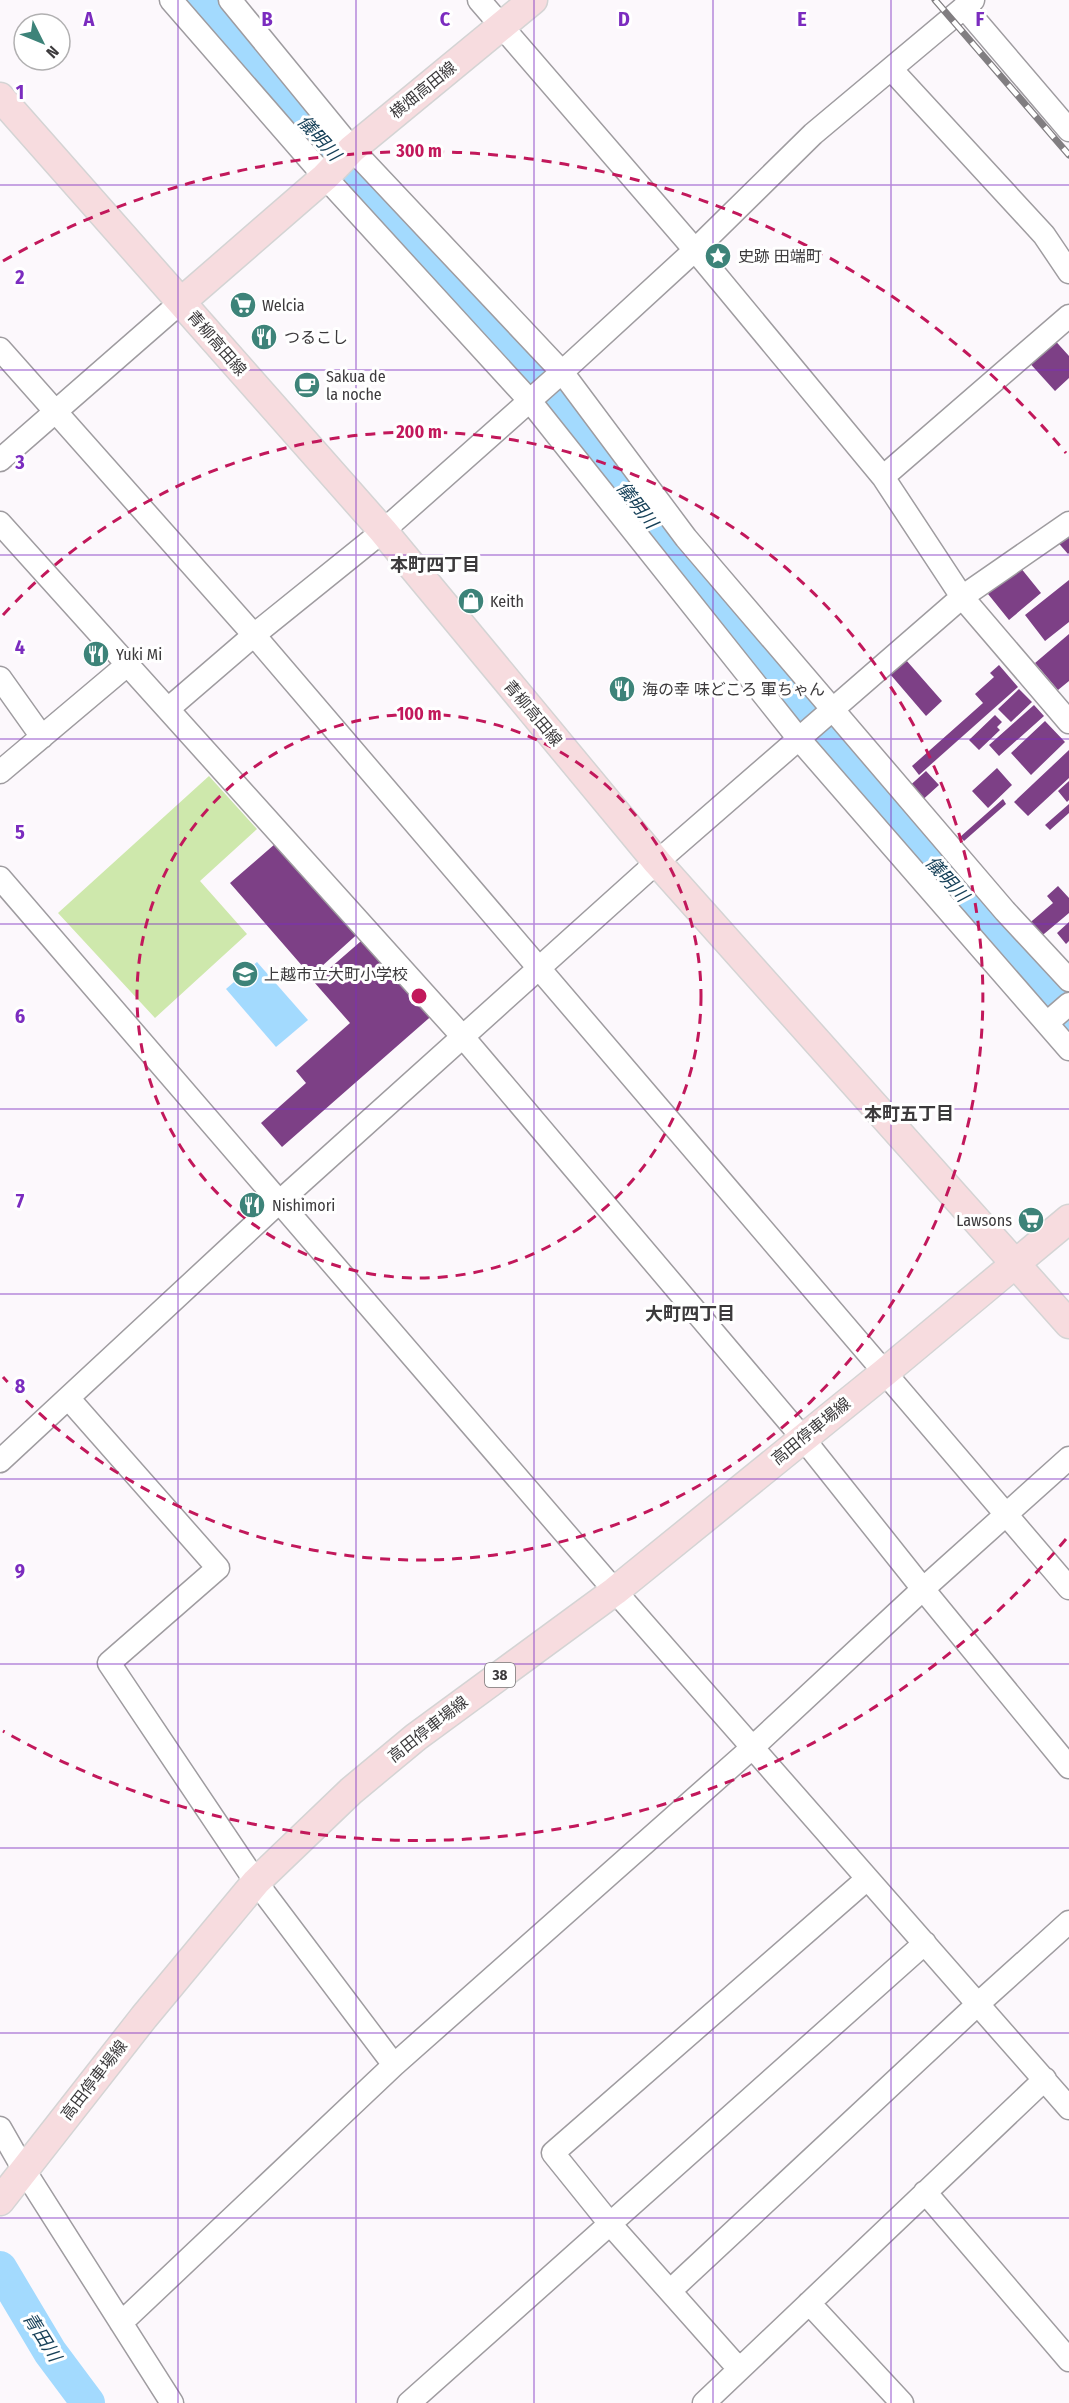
<svg xmlns="http://www.w3.org/2000/svg" width="1069" height="2403" font-family="'Fira Sans Condensed','Noto Sans JP',sans-serif">
<style>
.green{fill:#cee8ac}
.water{fill:#a3dafe}
.lines{fill:none;stroke-linecap:round;stroke-linejoin:round}
.river{stroke:#a3dafe;stroke-width:34}
.building{fill:#7d4086}
.minor-casing{stroke:#9f9ca0;stroke-width:25}
.major-casing{stroke:#d4d4d4;stroke-width:31}
.minor{stroke:#fff;stroke-width:22}
.major{stroke:#f7dcdf;stroke-width:28}
.rail-casing{stroke:#817e81;stroke-width:7}
.rail{stroke:#fff;stroke-width:4.5;stroke-dasharray:14;stroke-linecap:butt}
.grid{fill:none;stroke:#7b2cbf;stroke-width:1.5;stroke-opacity:0.55}
.ring{fill:none;stroke:#c2185b;stroke-width:3;stroke-dasharray:10 8}
.labels{text-anchor:middle;dominant-baseline:central;stroke-width:6;stroke-linejoin:round;paint-order:stroke}
.shield{fill:#fff;stroke:#767576;stroke-width:1.5}
.shield-label{font-size:15px;font-weight:bold;fill:#3c3a3c}
.street-label{font-size:16px;fill:#3c3a3c;stroke:#fff}
.poi-label{font-size:16px;fill:#3c3a3c;stroke:#fff;text-anchor:start}
.water-label{font-size:18px;font-style:italic;fill:#174159;stroke:#fff}
.neighbourhood-label{font-size:18px;font-weight:bold;fill:#3c3a3c;stroke:#fff}
.grid-label{font-size:20px;text-anchor:middle;font-weight:bold;fill:#7b2cbf;stroke:#fff;stroke-width:6;stroke-linejoin:round;paint-order:stroke}
.centre{fill:#c2185b;stroke:#fff;stroke-width:3}
.ring-label{font-size:18px;text-anchor:middle;font-weight:bold;fill:#c2185b;stroke:#fff;stroke-width:6;stroke-linejoin:round;paint-order:stroke}
</style>
<rect width="100%" height="100%" fill="#fcf8fc"/>
<path class="green" d="M209 776 257 829 200 881 247 934 155 1018 58 913Z"/>
<path class="water" d="M257 962 308 1020 276 1047 226 989Z"/>
<g class="lines">
<path class="river" d="M201 0 292 109 552 395 782 695 1069 1013
M0 2268 50 2352 88 2403"/>
</g>
<path class="building" d="M1051 336 1069 356V378L1055 391 1026 359Z
M1069 527V553L1068 554 1055 539Z
M1020 567 1041 593 1009 620 988 594Z
M1069 580V622L1045 641 1025 615Z
M1069 634V681L1058 690 1035 663Z
M906 660 942 701 926 716 890 674Z
M999 665 1018 687 919 775 912 766 983 703 975 694 994 677 990 673Z
M1019 689 1032 702 1011 722 998 709Z
M1034 705 1044 716 999 756 989 745Z
M995 715 1002 722 997 727 1000 730 979 750 969 740Z
M1045 721 1065 742 1031 775 1011 753Z
M1069 750V778L1028 816 1014 802Z
M997 768 1012 785 988 808 972 791Z
M926 771 939 785 918 804 905 790Z
M1069 781V800L1067 802 1058 791Z
M1003 799 1006 804 964 841 960 837Z
M1069 804V813L1050 830 1045 825Z
M283 837 363 929 311 976 230 883Z
M1058 886 1069 898V913L1038 939 1026 926 1053 903 1047 896Z
M1069 922V941L1066 944 1057 933Z
M368 935 436 1012 282 1147 261 1123 306 1083 296 1071 350 1023 314 982Z"/>
<g class="lines">
<defs>
<path id="minor" d="M171 0 325 177 530 401 799 739 1069 1049
M230 0 352 149 562 372 686 538 1005 911 1069 980
M479 0 695 250 883 477 962 597 1069 722
M964 7 1069 130
M891 69 1044 235 1069 272
M0 349 254 635 1069 1588
M0 460 181 302
M883 477 1069 316
M0 523 463 1037 802 1437 923 1589 1069 1767
M0 678 42 737
M168 709 254 635 383 531 562 372 695 250 813 134 973 0
M0 772 127 665
M0 878 615 1591 1069 2108
M1047 1023 1069 1004
M69 1399 218 1568 109 1663 256 1882 394 2065
M0 1461 278 1203 657 862 962 597 1069 523
M0 2128 24 2170 172 2403
M925 2192 1069 2360
M671 2290 979 2003 1069 1922
M809 2303 902 2403
M121 2323 394 2065 753 1747 923 1589 1069 1458
M739 2369 611 2225 553 2153 867 1879
M409 2403 925 1943
M704 2403 1045 2079"/>
<path id="major" d="M0 97 383 531 657 862 1069 1324
M181 302 325 177 352 149 533 0
M0 2201 144 2017 256 1882 351 1791 416 1737 615 1591 884 1373 1069 1219"/>
</defs>
<use href="#minor" class="minor-casing"/>
<use href="#major" class="major-casing"/>
<use href="#minor" class="minor"/>
<use href="#major" class="major"/>
<defs>
<path id="rail" d="M935 0 1069 155"/>
</defs>
<use href="#rail" class="rail-casing"/>
<use href="#rail" class="rail"/>
</g>
<path class="grid" d="M178 0V2403M356 0V2403M534 0V2403M713 0V2403M891 0V2403M0 185H1069M0 370H1069M0 555H1069M0 739H1069M0 924H1069M0 1109H1069M0 1294H1069M0 1479H1069M0 1664H1069M0 1848H1069M0 2033H1069M0 2218H1069"/>
<g class="ring">
<circle cx="419" cy="996" r="282"/>
<path d="M3 615A564 564 0 1 1 3 1377"/>
<path d="M1066 1539A845 845 0 0 1 3 1731M3 261A845 845 0 0 1 1066 453"/>
</g>
<defs>
<symbol id="sight-disc" viewBox="-11 -11 22 22"><circle r="9.5" fill="#3d8379" stroke="#fff"/><path d="M0-6L1.8-2.2L6-1.7L2.9 1.2L3.7 5.4L0 3.3L-3.7 5.4L-2.9 1.2L-6-1.7L-1.8-2.2Z" fill="#fff"/></symbol>
<symbol id="supermarket-disc" viewBox="-11 -11 22 22"><circle r="9.5" fill="#3d8379" stroke="#fff"/><path d="M-6-5.5h2.5l.6 2H6L4.5 2H-2.5L-4.4-4H-6ZM-1.5 3.2a1.3 1.3 0 1 0 .1 0ZM3 3.2a1.3 1.3 0 1 0 .1 0Z" fill="#fff"/></symbol>
<symbol id="restaurant-disc" viewBox="-11 -11 22 22"><circle r="9.5" fill="#3d8379" stroke="#fff"/><path d="M-5-6h1v4h1v-4h1v4h1v-4h1v5L-1.5 .5V6h-2V.5L-5-1ZM5-6V6H3V1.5H1.5Q1.5-4 5-6Z" fill="#fff"/></symbol>
<symbol id="cafe-disc" viewBox="-11 -11 22 22"><circle r="9.5" fill="#3d8379" stroke="#fff"/><path d="M-5.5-4.5H6V0H3Q3 3.5 0 3.5H-2.5Q-5.5 3.5-5.5 0ZM3-3.2v2h1.7v-2ZM-6 4.5H4V6H-6Z" fill="#fff"/></symbol>
<symbol id="shop-disc" viewBox="-11 -11 22 22"><circle r="9.5" fill="#3d8379" stroke="#fff"/><path d="M-5-2.5h2.3a2.7 3.5 0 0 1 5.4 0H5L5.5 6h-11ZM-1.5-2.5h3a1.5 2.3 0 0 0-3 0Z" fill="#fff"/></symbol>
<symbol id="school-disc" viewBox="-11 -11 22 22"><circle r="9.5" fill="#3d8379" stroke="#fff"/><path d="M0-5L7-2L0 1L-7-2ZM-4 1L0 2.5L4 1V4Q0 6-4 4Z" fill="#fff"/></symbol>
</defs>
<g fill-rule="evenodd">
<use href="#sight-disc" x="703" y="241" width="30" height="30"/>
<use href="#supermarket-disc" x="228" y="290" width="30" height="30"/>
<use href="#restaurant-disc" x="249" y="322" width="30" height="30"/>
<use href="#cafe-disc" x="292" y="370" width="30" height="30"/>
<use href="#shop-disc" x="456" y="586" width="30" height="30"/>
<use href="#restaurant-disc" x="81" y="639" width="30" height="30"/>
<use href="#restaurant-disc" x="607" y="674" width="30" height="30"/>
<use href="#school-disc" x="230" y="959" width="30" height="30"/>
<use href="#restaurant-disc" x="237" y="1190" width="30" height="30"/>
<use href="#supermarket-disc" x="1016" y="1205" width="30" height="30"/>
</g>
<g class="labels">
<rect class="shield" x="485" y="1663" width="30" height="24" rx="4.5"/>
<g class="shield-label">
<text x="500" y="1675">38</text>
</g>
<g class="street-label">
<text transform="translate(423 90) rotate(-39)">横畑高田線</text>
<text transform="translate(217 343) rotate(49)">青柳高田線</text>
<text transform="translate(533 713) rotate(50)">青柳高田線</text>
<text transform="translate(811 1431) rotate(-39)">高田停車場線</text>
<text transform="translate(428 1729) rotate(-38)">高田停車場線</text>
<text transform="translate(94 2080) rotate(-52)">高田停車場線</text>
</g>
<g class="poi-label">
<text x="738" y="256">史跡 田端町</text>
<text x="262" y="305">Welcia</text>
<text x="284" y="337">つるこし</text>
<text x="326" y="376">Sakua de<tspan x="326" dy="18">la noche</tspan></text>
<text x="490" y="601">Keith</text>
<text x="116" y="654">Yuki Mi</text>
<text x="642" y="689">海の幸 味どころ 軍ちゃん</text>
<text x="264" y="974">上越市立大町小学校</text>
<text x="272" y="1205">Nishimori</text>
<text x="1012" y="1220" text-anchor="end">Lawsons</text>
</g>
<g class="water-label">
<text transform="translate(319 138) rotate(48)">儀明川</text>
<text transform="translate(637 505) rotate(52)">儀明川</text>
<text transform="translate(947 879) rotate(48)">儀明川</text>
<text transform="translate(42 2337) rotate(58)">青田川</text>
</g>
<g class="neighbourhood-label">
<text x="435" y="565">本町四丁目</text>
<text x="909" y="1114">本町五丁目</text>
<text x="690" y="1314">大町四丁目</text>
</g>
</g>
<g class="grid-label">
<text x="89" y="26">A</text>
<text x="267" y="26">B</text>
<text x="445" y="26">C</text>
<text x="624" y="26">D</text>
<text x="802" y="26">E</text>
<text x="980" y="26">F</text>
<text x="20" y="99">1</text>
<text x="20" y="284">2</text>
<text x="20" y="469">3</text>
<text x="20" y="654">4</text>
<text x="20" y="839">5</text>
<text x="20" y="1023">6</text>
<text x="20" y="1208">7</text>
<text x="20" y="1393">8</text>
<text x="20" y="1578">9</text>
</g>
<circle cx="419" cy="996" r="9" class="centre"/>
<g class="ring-label">
<text x="419" y="157">300 m</text>
<text x="419" y="438">200 m</text>
<text x="419" y="720">100 m</text>
</g>
<g transform="translate(42 42) rotate(133)"><circle r="28" fill="#ffffff" stroke="#b1b0b1" stroke-width="1.5"/>
<path d="M0-4.5L10 22L0 15L-10 22Z" fill="#3d8379"/>
<text y="-9" font-size="16" font-weight="bold" text-anchor="middle" fill="#3c3a3c">N</text>
</g>
</svg>
